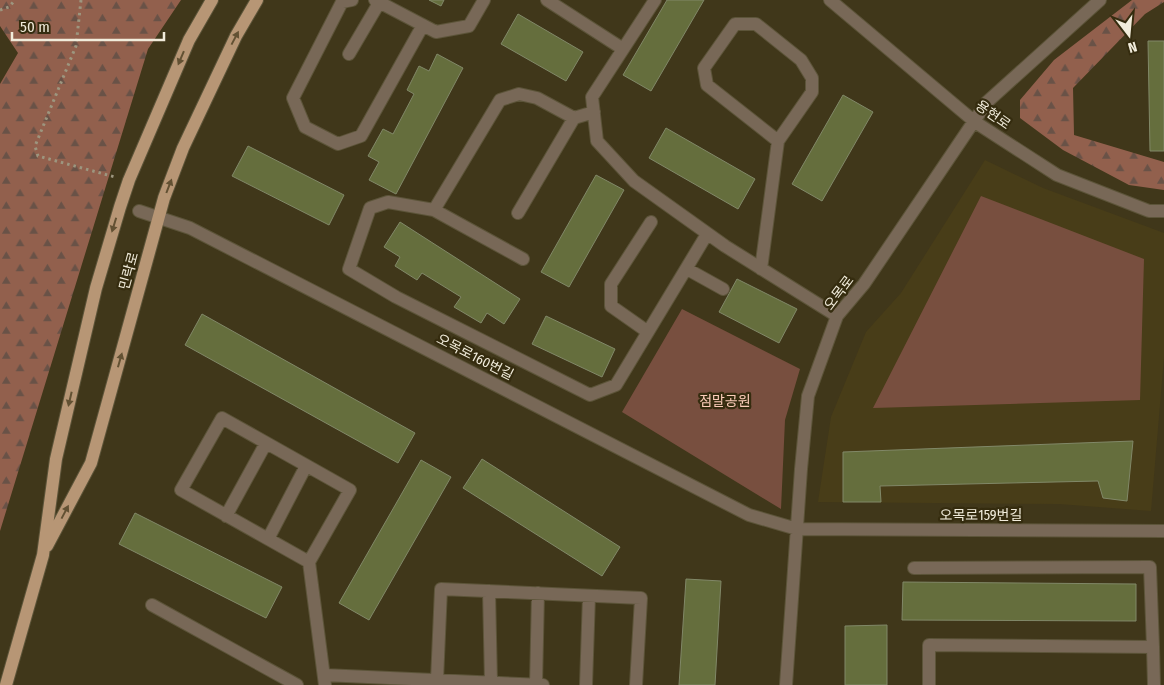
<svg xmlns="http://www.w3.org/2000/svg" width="1164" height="685" font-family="'Fira Sans Condensed','Noto Sans KR',sans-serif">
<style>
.built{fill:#483d18}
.forest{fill:url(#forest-firs)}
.park{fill:#784f3f}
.building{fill:#656e3d;stroke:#818868}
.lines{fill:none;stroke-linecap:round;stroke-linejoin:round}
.minor-casing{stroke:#5c5439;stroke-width:14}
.major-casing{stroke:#5c5439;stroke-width:14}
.path{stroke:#9d967f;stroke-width:3;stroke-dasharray:2.5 4;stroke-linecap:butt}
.minor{stroke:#786857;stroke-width:12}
.major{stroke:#b79675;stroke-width:12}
.oneway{fill:#625133}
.labels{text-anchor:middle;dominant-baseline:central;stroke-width:4.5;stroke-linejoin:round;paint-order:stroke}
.street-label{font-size:14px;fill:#f1ecdb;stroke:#352c0f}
.park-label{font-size:14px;fill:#fcccb9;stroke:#352c0f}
</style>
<defs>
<pattern id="forest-firs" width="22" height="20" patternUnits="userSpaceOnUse" patternTransform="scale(1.25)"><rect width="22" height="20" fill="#92604d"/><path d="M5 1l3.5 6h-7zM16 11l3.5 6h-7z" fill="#695247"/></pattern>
</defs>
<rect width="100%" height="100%" fill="#40371a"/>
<path class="built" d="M985 160 1043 188 1164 233V357L1151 511 1059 504 818 502 831 417 866 332 901 293Z"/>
<path class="forest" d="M0 0H181L148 49 0 531V84L18 53 0 26Z
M1132 0H1164V2L1145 14 1073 88 1074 135 1164 162V190L1129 185 1063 150 1020 118V100L1054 60Z"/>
<path class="park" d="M981 196 1144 259 1140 400 873 408Z
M682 309 800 369 785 420 781 509 622 412Z"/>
<path class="building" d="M429 0H444L441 6Z
M667 0H704L651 91 623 75Z
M518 14 583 52 566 81 501 44Z
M1148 41H1164V151H1150Z
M437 54 463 68 396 194 369 180 379 162 368 156 383 129 393 134 414 94 407 90 419 66 429 71Z
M843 95 873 112 822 201 792 184Z
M666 128 755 179 738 209 649 158Z
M248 146 344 195 329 225 232 176Z
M596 175 624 190 569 287 541 272Z
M400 222 520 299 504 324 487 313 481 323 454 307 461 297 422 273 417 280 395 266 400 257 384 247Z
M737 279 797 309 779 343 719 312Z
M202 314 415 433 398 463 185 345Z
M546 316 615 349 602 377 532 344Z
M1133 441 1127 501 1103 498 1098 481 880 486 881 502H843V452Z
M482 459 620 547 602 576 463 488Z
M421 460 451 477 369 620 339 603Z
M135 513 282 587 266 618 119 544Z
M686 579 721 581 715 685H679Z
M903 582 1136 584V621L902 620Z
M887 625V685H845V626Z"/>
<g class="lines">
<defs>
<path id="minor" d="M352 0 342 2 293 98 305 127 338 144 361 136 423 25
M375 0 436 32 469 26 484 0
M547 0 623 49
M655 0 592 97 597 141 634 181 725 246 837 316
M830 0 975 122 1057 175 1149 211H1164
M349 54 379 3
M434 210 500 100 519 94 537 98 574 118 594 112
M139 211 190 228 749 515 797 529 1164 531
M518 213 574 118
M523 259 434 210 388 202 370 208 349 269 396 297 590 395 616 385 707 234
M687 269 723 289
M761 269 778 141 812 92V78L801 60 756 24H735L704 68 707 85 778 141
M648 332 611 306V284L651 222
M226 516 266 443
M268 539 306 466
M309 562 181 490 222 418 350 490 309 562 325 685
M914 568 1150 567 1153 647
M489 591 491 683
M152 605 297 685
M324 675 543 685
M437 680 441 589 641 598 636 685
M536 685 538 593
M586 685 589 596
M786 685 801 469 808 396 837 316 864 284 987 102 1100 0
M929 685V645L1153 647 1154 685"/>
<path id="major" d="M47 546 91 463 164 198 183 148 236 36 257 0
M6 685 43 555 56 459 96 288 120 207 129 180 189 40 212 0"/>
</defs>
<use href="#minor" class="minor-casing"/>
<use href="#major" class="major-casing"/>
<path class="path" d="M81 0 76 46 35 146 38 156 115 177
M0 10 9 7 15 0"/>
<use href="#minor" class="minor"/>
<use href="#major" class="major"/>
</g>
<defs><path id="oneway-solid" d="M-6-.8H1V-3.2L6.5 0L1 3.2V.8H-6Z" transform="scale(1.25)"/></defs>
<g class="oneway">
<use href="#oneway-solid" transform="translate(235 38) rotate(-62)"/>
<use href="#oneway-solid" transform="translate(181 58) rotate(113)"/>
<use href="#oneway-solid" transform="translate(169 186) rotate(-69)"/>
<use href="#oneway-solid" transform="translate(114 225) rotate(107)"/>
<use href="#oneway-solid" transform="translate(120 360) rotate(-74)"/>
<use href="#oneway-solid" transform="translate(70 399) rotate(103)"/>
<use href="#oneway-solid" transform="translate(65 512) rotate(-62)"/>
</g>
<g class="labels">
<g class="street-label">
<text transform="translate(993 115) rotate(35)">용현로</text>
<text transform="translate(129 271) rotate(-75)">민락로</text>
<text transform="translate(839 293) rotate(-53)">오목로</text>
<text transform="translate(475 357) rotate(27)">오목로160번길</text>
<text x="981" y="515">오목로159번길</text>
</g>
<g class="park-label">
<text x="725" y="401">점말공원</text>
</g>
</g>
<g transform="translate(1129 35) rotate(164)" stroke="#352c0f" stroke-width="4" paint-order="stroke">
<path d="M0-4L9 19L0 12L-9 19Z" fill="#f1ecdb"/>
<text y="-8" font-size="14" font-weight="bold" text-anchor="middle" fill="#f1ecdb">N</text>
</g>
<path d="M12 32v8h152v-8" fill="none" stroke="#f1ecdb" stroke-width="2.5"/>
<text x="20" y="32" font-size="15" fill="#f1ecdb" stroke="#352c0f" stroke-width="4" paint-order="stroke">50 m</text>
</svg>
